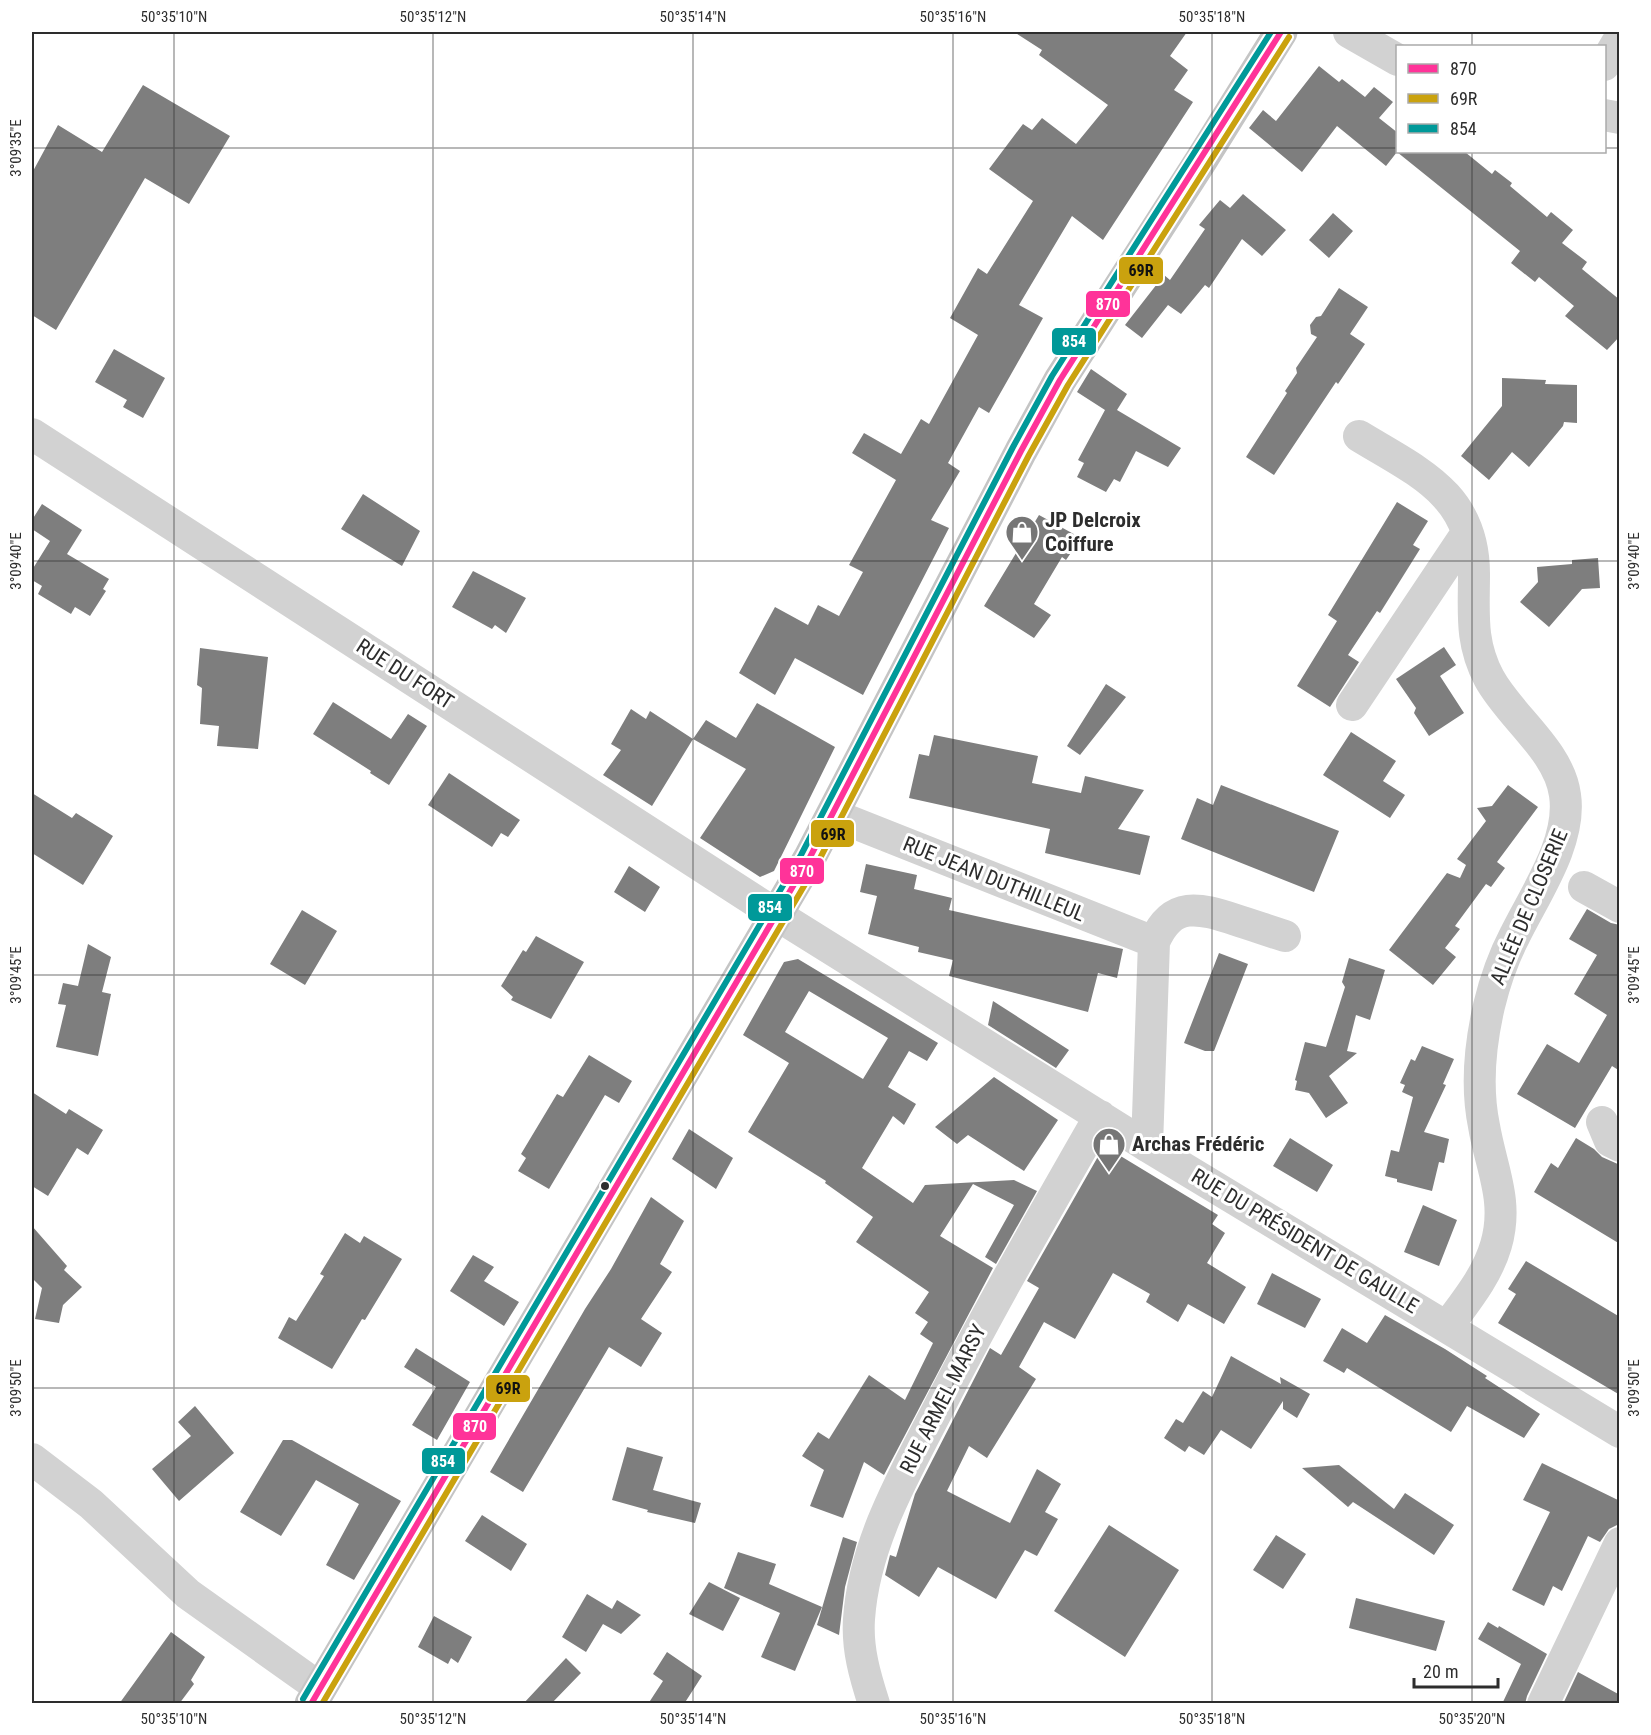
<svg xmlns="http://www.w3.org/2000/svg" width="1651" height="1735" font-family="'Roboto Condensed',sans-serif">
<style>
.building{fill:#7e7e7e;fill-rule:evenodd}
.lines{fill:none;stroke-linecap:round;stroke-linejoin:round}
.minor{stroke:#d2d2d2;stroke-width:32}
.major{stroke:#c5c5c5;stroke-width:33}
.bus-1-casing{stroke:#fff;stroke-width:10}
.bus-2-casing{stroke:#fff;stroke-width:10}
.bus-3-casing{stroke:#fff;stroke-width:10}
.bus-1{stroke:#f39;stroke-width:6}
.bus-2{stroke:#caa20e;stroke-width:6}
.bus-3{stroke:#099;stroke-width:6}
.ticks{fill:none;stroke:#2d2d2d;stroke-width:1.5;stroke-opacity:0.45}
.bus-dot{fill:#2d2d2d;stroke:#fff;stroke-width:2}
.labels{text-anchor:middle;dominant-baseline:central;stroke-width:6;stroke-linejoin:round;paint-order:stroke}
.poi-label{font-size:21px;font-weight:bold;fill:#2d2d2d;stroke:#fff;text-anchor:start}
.street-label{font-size:21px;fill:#2d2d2d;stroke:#fff}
.line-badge{stroke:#fff;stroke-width:2}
.badge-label{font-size:16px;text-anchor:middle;font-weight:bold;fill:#fff}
.pale-badge-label{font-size:16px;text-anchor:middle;font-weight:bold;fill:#111}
.neatline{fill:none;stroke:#2d2d2d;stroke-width:2}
.ticks-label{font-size:15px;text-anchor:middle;fill:#2d2d2d}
</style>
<rect width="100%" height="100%" fill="#fff"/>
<path class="building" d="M1014 32H1187L1170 56 1188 70 1174 90 1193 102 1103 240 1072 216 1019 305 1043 318 989 413 979 407 948 463 960 471 931 520 949 528 863 695 795 658 775 695 739 673 775 607 808 625 818 605 839 616 863 572 849 565 896 480 852 453 864 433 901 454 921 419 929 424 978 335 950 318 978 268 987 274 1033 201 989 169 1023 124 1032 130 1042 118 1076 144 1108 105 1039 55 1042 50Z
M1319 66 1339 82 1342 79 1365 97 1374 87 1393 102 1379 118 1398 133 1397 152H1465L1492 174 1495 170 1512 183 1510 186 1547 217 1551 212 1573 230 1562 243 1587 262 1582 269 1620 300V336L1607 350 1565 316 1574 306 1539 277 1535 282 1511 263 1520 251 1397 152 1386 166 1337 126 1302 172 1249 128 1263 110 1276 121Z
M143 85 230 136 189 204 145 178 56 330 32 315V173L58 125 102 152Z
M1243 194 1286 230 1262 256 1242 239 1209 288 1205 285 1181 314 1168 305 1142 338 1125 325 1164 275 1170 280 1205 229 1199 225 1220 200 1230 208Z
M1333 213 1353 231 1329 258 1309 240Z
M1339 288 1368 307 1350 334 1365 344 1338 384 1336 382 1274 475 1246 457 1287 393 1285 391 1297 373 1296 368 1317 337 1311 334 1310 325 1316 317 1321 316Z
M114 349 165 378 143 418 123 407 127 400 95 382Z
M1091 369 1127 394 1117 410 1181 448 1168 467 1136 451 1120 482 1114 479 1106 492 1077 477 1084 463 1078 460 1105 410 1077 392Z
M1502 378 1546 380 1545 384 1577 385V423L1564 422 1563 426 1529 467 1512 452 1489 480 1461 456 1502 406Z
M363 494 420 531 402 566 341 529Z
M1397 502 1428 521 1413 545 1420 549 1380 613 1377 611 1348 655 1359 662 1330 707 1297 686 1337 621 1328 615Z
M42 504 82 530 67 554 109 579 103 589 106 591 90 616 75 607 71 614 38 594 42 586 32 580V570L50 541 32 529V520Z
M1039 515 1081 538 1066 560 1062 557 1034 604 1051 615 1034 638 984 606Z
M1598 558 1600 588 1582 589 1549 627 1520 602 1538 582 1537 567 1572 564V560Z
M473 571 526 598 506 633 495 625 492 629 452 607Z
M1444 647 1456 665 1440 676 1464 713 1429 736 1414 713 1416 708 1396 679Z
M200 648 268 657 258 749 217 746 219 726 200 724 202 688 197 685Z
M1106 684 1126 697 1080 755 1067 746Z
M333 702 391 739 408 714 427 726 389 785 370 773 371 771 313 734Z
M757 703 835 747 774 871 760 877 700 838 746 769 693 739 706 720 736 738Z
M631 709 646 719 650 711 693 739 652 806 603 775 621 750 611 744Z
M1351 732 1396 761 1383 781 1405 795 1390 818 1323 775Z
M934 735 1038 756 1032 783 1081 793 1085 776 1144 790 1118 829 1150 836 1140 875 1045 853 1050 829 909 798 919 754 929 756Z
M449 773 520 820 508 837 501 833 492 847 428 805Z
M1221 785 1339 831 1314 892 1181 839 1197 798 1213 805Z
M1508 785 1538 807 1497 862 1505 868 1491 887 1486 884 1455 926 1460 929 1445 948 1456 957 1433 985 1389 950 1447 873 1460 878 1466 865 1457 859 1486 821 1477 808 1492 806Z
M32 793 72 818 76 813 113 836 83 885 32 853Z
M866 864 917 875 914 889 952 898 949 910 1123 949 1117 978 1098 973 1088 1012 949 976 953 960 918 952 919 947 868 934 877 896 860 892Z
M629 866 660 887 645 912 614 892Z
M1587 909 1611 923 1620 925V1071L1612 1066 1575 1128 1517 1094 1547 1044 1579 1063 1607 1015 1574 994 1597 955 1569 939Z
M302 910 337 931 305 985 270 964Z
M536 936 584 962 551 1019 511 1000 513 997 501 986 523 950 526 952Z
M88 944 111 957 102 992 111 994 98 1056 56 1047 66 1005 58 1004 63 983 78 986Z
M1219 953 1248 964 1214 1051H1205L1184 1043Z
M1349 958 1385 970 1370 1020 1356 1015 1347 1051 1357 1053 1329 1076 1348 1103 1326 1118 1309 1093 1295 1090 1297 1081 1295 1080 1305 1042 1326 1047 1345 987 1342 982Z
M798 959 938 1043 927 1061 909 1051 888 1087 916 1104 904 1125 893 1116 862 1168 913 1203 925 1185 1014 1180 1037 1191 996 1264 985 1257 1014 1205 973 1184 940 1236 993 1268 884 1475 864 1462 843 1518 810 1506 824 1470 802 1456 818 1432 829 1439 869 1375 905 1400 933 1343 920 1334 928 1322 915 1313 929 1292 856 1242 873 1217 825 1183 826 1181 748 1132 789 1063 743 1035 784 962ZM809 991 888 1038 863 1079 785 1032Z
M993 1001 1069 1050 1056 1068 988 1025Z
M1422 1046 1454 1059 1443 1084 1446 1085 1424 1132 1449 1139 1444 1163 1439 1162 1432 1191 1397 1182V1179L1385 1176 1391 1150 1399 1152 1413 1097 1402 1092 1405 1085 1400 1083 1411 1059 1415 1061Z
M589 1055 632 1081 619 1103 605 1095 549 1189 518 1171 526 1158 521 1154 557 1094 563 1097Z
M994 1077 1058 1120 1024 1171 968 1135 957 1144 935 1127Z
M32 1092 66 1114 69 1109 103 1130 88 1155 77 1148 48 1196 32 1186Z
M689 1129 733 1158 716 1189 672 1159Z
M1290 1138 1333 1165 1317 1192 1273 1166Z
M1576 1138 1594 1149 1602 1157 1620 1165V1244L1534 1192 1551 1163 1558 1168Z
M1104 1146 1218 1215 1212 1224 1225 1233 1207 1263 1246 1287 1224 1324 1188 1304 1178 1322 1146 1302 1150 1294 1113 1273 1075 1339 1044 1322 1019 1367 1036 1379 987 1458 969 1446 947 1491 1010 1523 1037 1469 1061 1484 1045 1512 1058 1519 1037 1556 1025 1550 996 1599 938 1567 919 1597 885 1575 890 1555 896 1557 915 1494 990 1348 1001 1355 1039 1288 1027 1281Z
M651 1197 684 1221 660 1264 672 1272 641 1319 662 1333 641 1367 609 1347 523 1492 490 1472 585 1309 611 1269Z
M1423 1205 1457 1220 1439 1266 1404 1252Z
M32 1226 67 1266 64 1270 82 1287 63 1305 59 1323 35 1319 42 1288 32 1278Z
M345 1233 360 1243 364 1236 402 1259 365 1320 362 1319 332 1369 278 1338 289 1317 296 1321 324 1276 320 1274Z
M473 1255 494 1267 484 1281 519 1302 504 1326 450 1291Z
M1526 1261 1620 1317V1395L1498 1323 1516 1294 1508 1289Z
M1272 1273 1321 1299 1305 1328 1257 1304Z
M1385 1315 1445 1349 1487 1376 1485 1378 1540 1414 1524 1438 1467 1406 1451 1432 1347 1368 1344 1373 1323 1361 1342 1328 1367 1343Z
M416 1348 470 1382 437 1440 412 1425 436 1387 404 1367Z
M1231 1356 1281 1384 1280 1377 1310 1394 1297 1418 1283 1409V1401L1251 1449 1221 1430 1204 1455 1189 1446 1185 1452 1164 1438 1176 1419 1183 1423 1203 1391 1212 1397Z
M195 1406 234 1453 179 1501 152 1469 191 1436 178 1422Z
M283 1440H292L401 1501 354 1580 326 1565 359 1504 316 1480 281 1536 240 1512Z
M627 1447 663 1457 653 1490 701 1503 695 1523 647 1512 648 1510 612 1500Z
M1542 1463 1620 1501V1521L1617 1525 1609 1529 1600 1542 1588 1536 1562 1591 1553 1586 1544 1606 1512 1590 1550 1512 1523 1500Z
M1339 1465 1394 1509 1405 1493 1454 1525 1434 1555 1353 1502 1348 1507 1302 1468Z
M482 1515 527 1544 511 1571 465 1541Z
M1109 1525 1179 1570 1125 1657 1054 1611Z
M1276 1535 1306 1554 1283 1589 1253 1570Z
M843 1537 857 1542 845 1587 839 1635 817 1625Z
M738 1552 776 1564 769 1584 822 1607 795 1671 761 1657 780 1613 724 1588Z
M709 1582 740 1598 723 1631 689 1614Z
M587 1594 612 1609 617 1600 641 1615 621 1634 603 1624 586 1652 562 1637Z
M1356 1598 1445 1621 1436 1651 1349 1628Z
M434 1616 472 1637 458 1663 451 1658 448 1664 418 1647Z
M1488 1622 1498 1628 1499 1626 1547 1654 1527 1696 1525 1704H1502L1521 1664 1478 1639Z
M171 1632 205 1657 191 1680 194 1684 179 1704H119Z
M667 1652 702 1676 684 1704H648L663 1681 653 1674Z
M566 1658 581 1673 551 1704H523Z
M1578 1672 1620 1695V1704H1563Z"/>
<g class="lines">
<path class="minor" d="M1349 32 1398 60
M1604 65 1620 38
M1604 115 1620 118
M32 434 777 915 1147 1146 1620 1432
M1359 436C1418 472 1474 494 1474 574 1474 613 1470 642 1489 678 1510 717 1559 750 1565 795 1572 842 1535 894 1515 935 1503 958 1495 981 1489 1006 1480 1045 1476 1087 1484 1126 1491 1168 1509 1201 1496 1245 1487 1276 1466 1301 1447 1327
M1352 705 1467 533
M834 815 1154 942C1172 900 1199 908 1236 920 1252 925 1269 931 1285 936
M1584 887 1620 907
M1602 1122 1610 1141 1620 1146
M1147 1146 1154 942
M32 1459 91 1504 188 1594 320 1688
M874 1704C865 1676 857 1649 859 1619 864 1544 903 1477 937 1411 988 1311 1044 1214 1100 1116
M1543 1704 1620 1543"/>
<path class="major" d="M311 1704 809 859 1021 451 1060 380 1202 159 1281 32"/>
<defs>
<path id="bus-1" d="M311 1704 809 859 1021 451 1060 380 1281 32"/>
<path id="bus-2" d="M322 1704 817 864 1029 455 1068 385 1289 37"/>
<path id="bus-3" d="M303 1699 801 855 1013 447 1052 376 1271 32"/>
</defs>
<use href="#bus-1" class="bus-1-casing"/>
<use href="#bus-2" class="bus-2-casing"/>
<use href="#bus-3" class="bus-3-casing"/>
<use href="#bus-1" class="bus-1"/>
<use href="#bus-2" class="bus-2"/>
<use href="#bus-3" class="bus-3"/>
</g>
<path class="ticks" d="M174 32V1704M433 32V1704M693 32V1704M953 32V1704M1212 32V1704M1472 32V46M32 148H1398M1604 148H1620M1472 152V1704M32 561H1620M32 975H1620M32 1388H1620"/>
<defs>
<symbol id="shop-pin" viewBox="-11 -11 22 30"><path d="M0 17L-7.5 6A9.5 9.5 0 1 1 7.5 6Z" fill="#767676" stroke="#fff"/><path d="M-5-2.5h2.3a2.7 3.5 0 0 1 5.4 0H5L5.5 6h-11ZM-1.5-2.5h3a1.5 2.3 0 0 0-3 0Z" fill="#fff"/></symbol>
</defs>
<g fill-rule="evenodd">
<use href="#shop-pin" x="1003" y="513" width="38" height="52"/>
<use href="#shop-pin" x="1090" y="1125" width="38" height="52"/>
</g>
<circle class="bus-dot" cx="605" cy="1186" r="5"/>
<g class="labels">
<g class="poi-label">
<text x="1045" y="520">JP Delcroix<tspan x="1045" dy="24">Coiffure</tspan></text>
<text x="1132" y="1144">Archas Frédéric</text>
</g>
<g class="street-label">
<text transform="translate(405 674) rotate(33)">RUE DU FORT</text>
<text transform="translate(994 879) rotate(22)">RUE JEAN DUTHILLEUL</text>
<text transform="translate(1529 907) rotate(-67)">ALLÉE DE CLOSERIE</text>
<text transform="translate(1305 1241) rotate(31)">RUE DU PRÉSIDENT DE GAULLE</text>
<text transform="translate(943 1399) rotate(-63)">RUE ARMEL MARSY</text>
</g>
</g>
<g class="line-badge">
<rect x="1118" y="256" width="46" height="29" rx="6" fill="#caa20e"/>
<rect x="1085" y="290" width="46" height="28" rx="6" fill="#f39"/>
<rect x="1051" y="327" width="46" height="29" rx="6" fill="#099"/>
<rect x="810" y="819" width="45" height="29" rx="6" fill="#caa20e"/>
<rect x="779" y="857" width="46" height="28" rx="6" fill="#f39"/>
<rect x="747" y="893" width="46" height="29" rx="6" fill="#099"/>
<rect x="485" y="1374" width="46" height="29" rx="6" fill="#caa20e"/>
<rect x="452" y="1412" width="45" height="29" rx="6" fill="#f39"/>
<rect x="421" y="1447" width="45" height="28" rx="6" fill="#099"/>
</g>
<g class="badge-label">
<text x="1108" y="310">870</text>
<text x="1074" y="347">854</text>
<text x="802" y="877">870</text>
<text x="770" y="913">854</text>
<text x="475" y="1432">870</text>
<text x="443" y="1467">854</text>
</g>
<g class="pale-badge-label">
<text x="1141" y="276">69R</text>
<text x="833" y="840">69R</text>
<text x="508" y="1394">69R</text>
</g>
<rect width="1651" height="1735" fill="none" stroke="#ffffff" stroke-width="66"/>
<rect x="1396" y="45" width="210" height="108" fill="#ffffff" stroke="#ababab" stroke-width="1.5"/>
<rect x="1408" y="64" width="30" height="9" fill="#ff3399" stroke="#ababab" stroke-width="1.5"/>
<text x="1450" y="75" font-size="18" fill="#2d2d2d">870</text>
<rect x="1408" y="94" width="30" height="9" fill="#caa20e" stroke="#ababab" stroke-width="1.5"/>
<text x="1450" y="105" font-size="18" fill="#2d2d2d">69R</text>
<rect x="1408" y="124" width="30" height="9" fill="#009999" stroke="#ababab" stroke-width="1.5"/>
<text x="1450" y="135" font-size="18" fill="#2d2d2d">854</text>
<path d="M1414 1678v9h84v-9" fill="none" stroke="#2d2d2d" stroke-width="3"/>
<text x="1423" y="1678" font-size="18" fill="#2d2d2d" stroke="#ffffff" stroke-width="4.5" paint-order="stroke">20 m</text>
<rect x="33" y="33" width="1585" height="1669" class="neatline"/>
<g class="ticks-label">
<text x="174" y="22">50°35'10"N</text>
<text x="433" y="22">50°35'12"N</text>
<text x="693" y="22">50°35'14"N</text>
<text x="953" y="22">50°35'16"N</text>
<text x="1212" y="22">50°35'18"N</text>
<text transform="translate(16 148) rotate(-90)" y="5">3°09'35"E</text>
<text transform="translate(1634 561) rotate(-90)" y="5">3°09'40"E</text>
<text transform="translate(16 561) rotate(-90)" y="5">3°09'40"E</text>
<text transform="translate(1634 975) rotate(-90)" y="5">3°09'45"E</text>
<text transform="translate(16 975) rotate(-90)" y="5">3°09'45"E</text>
<text transform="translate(1634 1388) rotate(-90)" y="5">3°09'50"E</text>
<text transform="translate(16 1388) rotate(-90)" y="5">3°09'50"E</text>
<text x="174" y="1724">50°35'10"N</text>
<text x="433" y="1724">50°35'12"N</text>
<text x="693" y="1724">50°35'14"N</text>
<text x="953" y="1724">50°35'16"N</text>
<text x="1212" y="1724">50°35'18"N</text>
<text x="1472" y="1724">50°35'20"N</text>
</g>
</svg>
